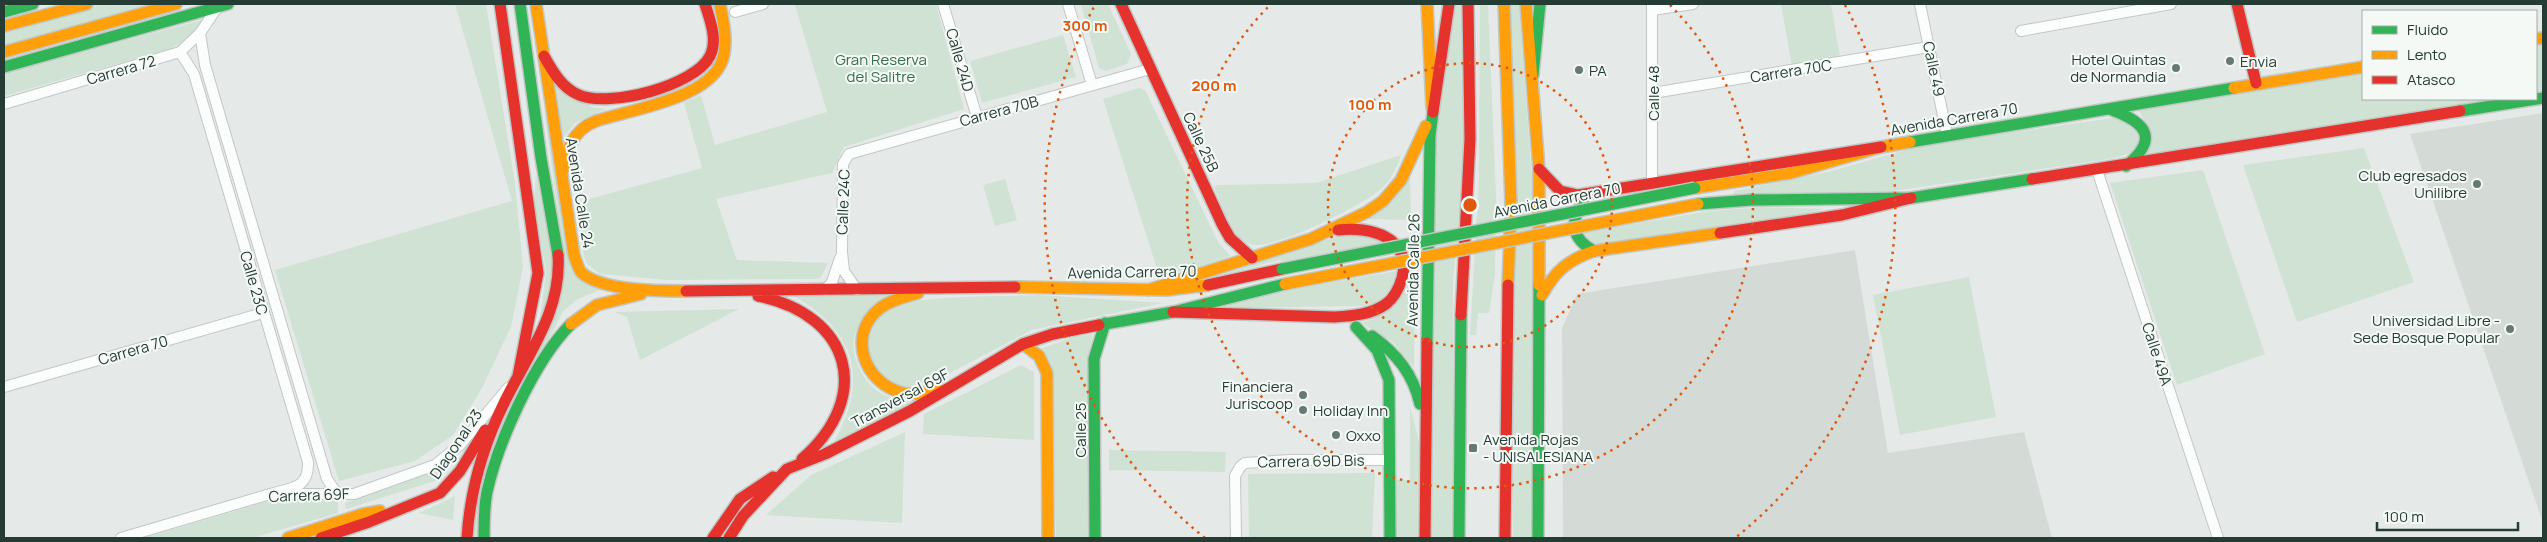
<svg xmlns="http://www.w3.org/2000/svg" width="2547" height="542" font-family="Manrope,sans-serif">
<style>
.built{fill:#d4dbd7}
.green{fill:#d0e2d4}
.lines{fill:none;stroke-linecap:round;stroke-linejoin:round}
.street-casing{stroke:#c2c7c5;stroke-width:12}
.fast-casing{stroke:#c1c7c5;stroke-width:14}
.slow-casing{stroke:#c1c7c5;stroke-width:14}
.jam-casing{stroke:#c1c7c5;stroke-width:14}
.street{stroke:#fbfcfc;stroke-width:10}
.fast{stroke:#30b455;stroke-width:11}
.slow{stroke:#ff9f0a;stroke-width:11}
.jam{stroke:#e5322d;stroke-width:11}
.fast-bridge-casing{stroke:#c1c7c5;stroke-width:14;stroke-linecap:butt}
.slow-bridge-casing{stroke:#c1c7c5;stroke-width:14;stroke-linecap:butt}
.fast-bridge{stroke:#30b455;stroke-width:11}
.slow-bridge{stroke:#ff9f0a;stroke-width:11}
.ring{fill:none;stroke:#de580e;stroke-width:2.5;stroke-dasharray:2.5 5}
.poi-dot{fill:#687973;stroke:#f4f9f6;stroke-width:2}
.labels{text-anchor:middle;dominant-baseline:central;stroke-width:4;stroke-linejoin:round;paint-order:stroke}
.park-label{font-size:15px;fill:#336f46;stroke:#f4f9f6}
.poi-label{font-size:15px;fill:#253c34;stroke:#f4f9f6;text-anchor:start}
.street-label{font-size:15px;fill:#253c34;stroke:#f4f9f6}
.centre{fill:#de580e;stroke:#f4f9f6;stroke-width:2.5}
.ring-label{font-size:15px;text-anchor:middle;font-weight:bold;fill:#de580e;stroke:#f4f9f6;stroke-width:4;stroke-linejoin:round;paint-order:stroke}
</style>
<rect width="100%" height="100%" fill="#e5eae8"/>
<path class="built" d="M2543 113V523L2410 134Z
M1855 250 1888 453 2024 432 2052 538H1563L1562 328 1577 294Z"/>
<path class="green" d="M102 4H162L4 46V31Z
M455 4H486L515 184 523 267 511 327 482 388 453 435 415 461 339 481 275 270 512 201Z
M800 4H936L964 109 844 147 832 173 716 199 737 260 828 263 821 277 815 279 667 280 600 274 587 264 584 257 578 202 702 168 684 103 701 95 715 145 827 112 795 5Z
M1081 4H1108L1131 54 1127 64 1106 71 1099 68Z
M1456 4H1463V193L1453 279V538H1430L1434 160 1440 96Z
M1480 4H1488L1496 197 1495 275 1489 313H1478L1476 335H1470L1479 180Z
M1509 4H1519L1533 192 1532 538H1513Z
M1781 4H1831L1840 57 1792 66Z
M206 19 181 43 170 49 4 96V73Z
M1063 35 1076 77 982 103 970 61Z
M2543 44V93L2536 94V46Z
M2363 73V99H2508L2145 157 2151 132 2139 111Z
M552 81 591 107 606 109 575 123 562 140Z
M1139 88 1145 90 1218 242 1230 256 1193 269 1159 275 1103 99Z
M544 107 579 277 600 290 578 299 563 311 506 424 479 538H473L479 488 492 447 547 330 558 214Z
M2120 117 2133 123 2142 138C2137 155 2125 155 2109 159L1894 191 1734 194V191L1827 172 1924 145Z
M2364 148 2414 282 2297 322 2243 165Z
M1401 155C1397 169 1388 185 1376 193 1358 207 1270 252 1250 244 1230 237 1222 205 1214 187L1217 185 1316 183Z
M2203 170 2265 354 2177 385 2110 183Z
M536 174 554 266 553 293 539 324 546 272 534 200Z
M1410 177 1411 220 1364 219Z
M1005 179 1017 220 995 226 983 185Z
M1759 207 1825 209 1782 219 1594 244 1580 233 1703 212Z
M1362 233 1387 243 1282 263 1280 260 1212 278 1338 236Z
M1397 271C1391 290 1384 303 1363 306L1213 308 1286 290Z
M1415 272 1414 368 1394 343 1362 323C1387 314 1404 297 1415 272Z
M1969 277 1996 417 1900 435 1873 295Z
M1038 295 1163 303 1032 330 933 382C928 384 921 388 915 389 870 394 848 329 889 308 918 294 1002 297 1038 295Z
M794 296H890C881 304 868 312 861 322 843 346 861 386 887 396 896 400 907 401 917 402L831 447C869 383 859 334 794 296Z
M739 309 640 360 627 317 614 312Z
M1093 334 1089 352V538H1056L1051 364 1040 349 1073 337Z
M1021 365 1034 372V440L923 434 924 414Z
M1410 407 1420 445V538H1396V480H1410Z
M905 432 902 523 766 515 811 475Z
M1109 450 1226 452 1225 472 1109 470Z
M446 467 435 481 346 509 345 503Z
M1375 473 1372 538H1249L1248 474Z
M455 496 453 520 419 513Z
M273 500 338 501V513L252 538H143Z"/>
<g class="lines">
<defs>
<path id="street" d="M943 4 977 117
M1068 4 1092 85
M1652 4V182
M1920 4 1947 135
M1652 10 1693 4
M735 12 763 4
M2021 31 2171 4
M200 33 205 65 327 479 335 491 342 494
M180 52 194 74 308 462C309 489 291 488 270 494
M1653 93 1929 47
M4 104 180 52 200 33 217 8
M2097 170 2218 538
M825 290 832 282 840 258
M857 290 844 271 842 252 843 164 849 154 1150 69
M4 387 263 313
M121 538 270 494H354L435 465 460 445 508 388
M1236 538 1235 476 1240 467 1245 463 1290 460H1389"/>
<path id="fast" d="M520 4 541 158 558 255
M4 12 33 4
M4 67 228 4
M1533 75 1540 4
M2112 110C2147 123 2159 139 2126 166
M2460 111 2543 98
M1910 142 2234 88
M1583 202C1569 223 1572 239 1594 251
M1698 204 1751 200 1911 198 2032 179
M1099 325 1173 312 1285 284
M1356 327 1377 350 1389 380 1390 538
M1372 336C1397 354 1413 374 1420 404
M1427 343 1430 135 1433 112
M484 538C484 523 484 507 487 492 498 442 534 361 571 324
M1095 538 1094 359 1105 323
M1459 538 1461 315
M1538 538 1539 285"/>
<path id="slow" d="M536 4 574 255C576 260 578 269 582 273 602 291 660 291 686 291
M1427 4 1432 108
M1504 4 1511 204 1508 285
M1526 4 1539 169V285
M4 26 87 4
M2536 39 2543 38
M4 52 176 4
M2234 88 2363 67
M562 175C566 151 572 130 596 121 632 109 717 98 724 54 727 36 723 21 720 4
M1695 188 1791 173 1881 147 1910 142
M1015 287 1167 290 1208 285
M1148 290 1311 239 1367 212 1383 201 1401 180 1426 126
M918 293C905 297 890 300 879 309 846 336 865 384 903 393 915 396 929 392 941 390
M1542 295C1555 271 1568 260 1594 251L1720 233
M571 324 597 305 641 294
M1023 344 1039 356 1047 373 1048 538
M288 538 363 514 380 511"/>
<path id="jam" d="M500 4 538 273 518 376
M1121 4 1222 224 1230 238 1252 258
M2237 4 2256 83
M544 56C553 72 562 88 579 95 609 108 695 86 710 56 718 40 710 20 705 4
M1433 112 1449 4
M1539 169 1560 191 1578 195 1881 147
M2032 179 2460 111
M1720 233 1842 215 1911 198
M1208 285 1282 269
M686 291 1015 287
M758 296C851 315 874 396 802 459
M1173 312 1334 317C1351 316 1371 315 1386 304 1394 298 1399 288 1402 278 1413 237 1369 226 1338 230
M1461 315 1470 139 1468 4
M321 538 369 522 440 493 460 471 485 430
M467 538C470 490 483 446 504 403 528 354 562 311 558 255
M713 538 740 499 773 477
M729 538 743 516 787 469 825 454 910 411 1023 344 1053 334 1099 325
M1425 538 1427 343
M1505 538 1508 285"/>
</defs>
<use href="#street" class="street-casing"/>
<use href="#fast" class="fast-casing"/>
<use href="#slow" class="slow-casing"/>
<use href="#jam" class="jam-casing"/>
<use href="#street" class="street"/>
<use href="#fast" class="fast"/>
<use href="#slow" class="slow"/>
<use href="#jam" class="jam"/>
<defs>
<path id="fast-bridge" d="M1282 269 1695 188"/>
<path id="slow-bridge" d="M1285 284 1698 204"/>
</defs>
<use href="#fast-bridge" class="fast-bridge-casing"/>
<use href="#slow-bridge" class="slow-bridge-casing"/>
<use href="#fast-bridge" class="fast-bridge"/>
<use href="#slow-bridge" class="slow-bridge"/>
</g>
<g class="ring">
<circle cx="1470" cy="205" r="142"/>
<path d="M1670 5A283 283 0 1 1 1270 5"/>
<path d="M1205 538A425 425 0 0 1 1095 5M1845 5A425 425 0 0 1 1735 538"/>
</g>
<g class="poi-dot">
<circle cx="2230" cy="61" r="5"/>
<circle cx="2176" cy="68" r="5"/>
<circle cx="1579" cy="70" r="5"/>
<circle cx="2477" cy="184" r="5"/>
<circle cx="2510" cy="329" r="5"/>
<circle cx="1303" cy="395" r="5"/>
<circle cx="1303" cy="410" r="5"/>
<circle cx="1336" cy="435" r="5"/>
<rect x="1468" y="443" width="10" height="10" rx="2.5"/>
</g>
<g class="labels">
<g class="park-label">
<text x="881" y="59">Gran Reserva<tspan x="881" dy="17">del Salitre</tspan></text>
</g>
<g class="poi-label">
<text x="2166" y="59" text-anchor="end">Hotel Quintas<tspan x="2166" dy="17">de Normandia</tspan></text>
<text x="2240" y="61">Envia</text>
<text x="1589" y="70">PA</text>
<text x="2467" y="175" text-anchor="end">Club egresados<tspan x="2467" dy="17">Unilibre</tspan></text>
<text x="2500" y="320" text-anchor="end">Universidad Libre -<tspan x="2500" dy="17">Sede Bosque Popular</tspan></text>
<text x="1293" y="386" text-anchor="end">Financiera<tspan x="1293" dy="17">Juriscoop</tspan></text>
<text x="1313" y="410">Holiday Inn</text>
<text x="1346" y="435">Oxxo</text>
<text x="1483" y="439">Avenida Rojas<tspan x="1483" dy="17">- UNISALESIANA</tspan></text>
</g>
<g class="street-label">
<text transform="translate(960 60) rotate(74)">Calle 24D</text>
<text transform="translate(1934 69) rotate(78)">Calle 49</text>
<text transform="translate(121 70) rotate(-16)">Carrera 72</text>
<text transform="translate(1791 71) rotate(-9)">Carrera 70C</text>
<text transform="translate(1653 93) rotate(-90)">Calle 48</text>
<text transform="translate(999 111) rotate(-15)">Carrera 70B</text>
<text transform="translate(1954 119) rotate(-10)">Avenida Carrera 70</text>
<text transform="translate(1201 142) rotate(65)">Calle 25B</text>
<text transform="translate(580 193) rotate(81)">Avenida Calle 24</text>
<text transform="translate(1557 200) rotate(-11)">Avenida Carrera 70</text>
<text transform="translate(843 202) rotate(-88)">Calle 24C</text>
<text transform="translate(1413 270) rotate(-89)">Avenida Calle 26</text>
<text transform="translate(1132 272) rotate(-1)">Avenida Carrera 70</text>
<text transform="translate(254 283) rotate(74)">Calle 23C</text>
<text transform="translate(133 350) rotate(-16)">Carrera 70</text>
<text transform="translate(2157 354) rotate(72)">Calle 49A</text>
<text transform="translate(900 398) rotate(-28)">Transversal 69F</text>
<text transform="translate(1080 430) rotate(-90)">Calle 25</text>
<text transform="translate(456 444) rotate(-56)">Diagonal 23</text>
<text transform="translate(1311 461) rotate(-1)">Carrera 69D Bis</text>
<text transform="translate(309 495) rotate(-2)">Carrera 69F</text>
</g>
</g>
<circle cx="1470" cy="205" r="8" class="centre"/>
<g class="ring-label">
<text x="1085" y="31">300 m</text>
<text x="1214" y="91">200 m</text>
<text x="1370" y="110">100 m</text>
</g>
<rect width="2547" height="542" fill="none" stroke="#253c34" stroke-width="10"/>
<rect x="2362" y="10" width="175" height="90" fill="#f4f9f6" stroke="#a1ada8"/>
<rect x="2372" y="26" width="25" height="8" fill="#30b455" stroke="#a1ada8"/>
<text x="2407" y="35" font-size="15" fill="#253c34">Fluido</text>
<rect x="2372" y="51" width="25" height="8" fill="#ff9f0a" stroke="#a1ada8"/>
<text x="2407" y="60" font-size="15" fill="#253c34">Lento</text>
<rect x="2372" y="76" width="25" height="8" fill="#e5322d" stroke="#a1ada8"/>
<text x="2407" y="85" font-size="15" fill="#253c34">Atasco</text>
<path d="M2377 522v8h141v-8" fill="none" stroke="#253c34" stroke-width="2.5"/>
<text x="2384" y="522" font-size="15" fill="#253c34" stroke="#f4f9f6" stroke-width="4" paint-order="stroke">100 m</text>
</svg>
